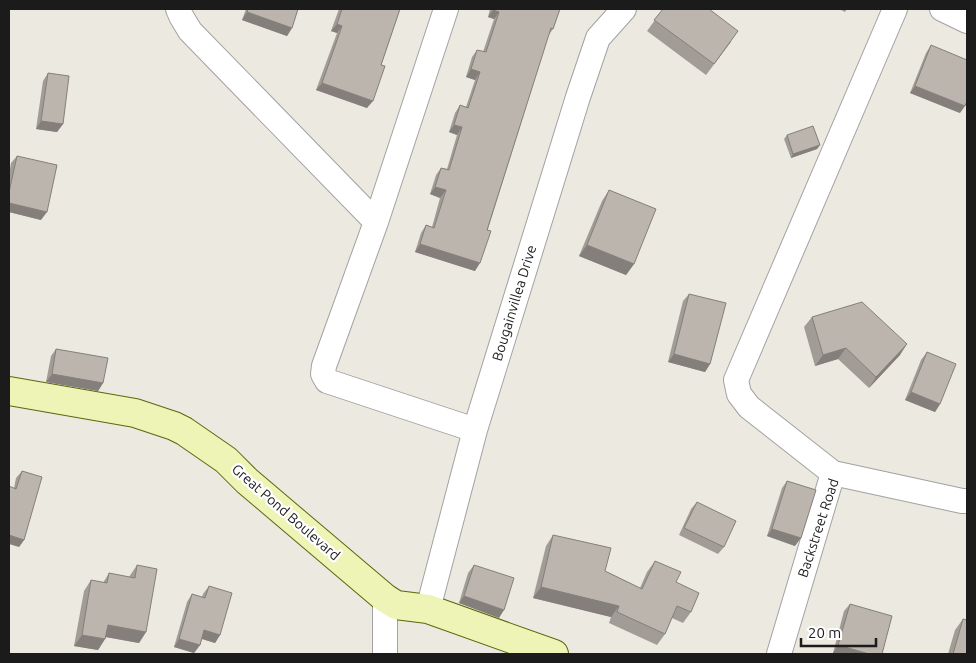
<svg xmlns="http://www.w3.org/2000/svg" width="976" height="663" font-family="Ubuntu,sans-serif">
<style>
.lines{fill:none;stroke-linecap:round;stroke-linejoin:round}
.street-casing{stroke:#a2a2a2;stroke-width:26}
.secondary-casing{stroke:#59680c;stroke-width:30}
.street{stroke:#fff;stroke-width:24}
.secondary{stroke:#edf4b6;stroke-width:28}
.wall{fill:#a29c96}
.shaded-wall{fill:#847f7a}
.building{fill:#bcb5ae;stroke:#847f7a}
.labels{text-anchor:middle;dominant-baseline:central;stroke-width:4.5;stroke-linejoin:round;paint-order:stroke}
.street-label{font-size:14px;fill:#1b1b1b;stroke:#fff}
</style>
<rect width="100%" height="100%" fill="#ece9e1"/>
<g class="lines">
<defs>
<path id="street" d="M178 9 181 16 190 31 376 222
M446 9 376 222 324 366 323 374 327 381 475 430
M942 9 967 21
M833 473 749 407 739 394 736 380 895 9
M385 598V654
M428 609 475 430 578 97 598 38 624 9
M779 654 833 473 962 501H967"/>
<path id="secondary" d="M9 391 135 413 174 426 184 431 226 460 247 481 385 598 396 605 428 609 554 654"/>
</defs>
<use href="#street" class="street-casing"/>
<use href="#secondary" class="secondary-casing"/>
<use href="#street" class="street"/>
<use href="#secondary" class="secondary"/>
</g>
<path class="wall" d="M246 9H298L292 28 287 36 242 20Z
M339 9H400L367 108 316 90 337 33 331 31Z
M490 9H560L553 29 548 36 475 271 415 252 421 233 426 225 432 227 440 198 430 194 436 175 441 168 447 169 457 135 449 132 455 113 460 105 466 107 475 80 466 77 472 57 477 50 483 52 494 19 488 17Z
M663 9 731 42 706 75 647 31Z
M839 9H847L845 12Z
M931 45 960 113 910 93 926 53Z
M48 73 63 124 57 132 36 129 43 81Z
M787 135 820 145 817 149 791 158 784 139Z
M17 156 41 220 9 212V175L11 163Z
M609 190 634 264 626 275 579 256 602 201Z
M689 294 710 364 705 372 668 362 683 301Z
M812 317 900 355 869 388 838 359 815 366 804 327Z
M56 349 103 383 98 391 46 382 51 356Z
M927 352 940 404 935 412 905 400 921 360Z
M22 471 24 540 19 547 14 488 16 478Z
M787 481 795 546 767 536 782 488Z
M697 502 724 547 718 554 679 535 691 509Z
M553 535 605 571 640 588 647 572 655 561 676 582 691 612 683 623 672 618 665 634 657 645 609 623 611 617 533 598 546 546Z
M137 565 146 632 139 643 106 637 105 639 98 650 74 646 84 591 91 580 103 583 109 573 129 577Z
M474 565 499 618 459 603 468 573Z
M209 586 220 635 215 643 202 639 200 645 194 653 174 647 187 602 192 594 202 597 203 594Z
M850 604 882 654H837L833 653 844 611Z
M963 619 967 654H948L955 630Z"/>
<path class="shaded-wall" d="M493 10 499 12 494 19 488 17Z
M247 12 292 28 287 36 242 20Z
M337 24 342 26 337 33 331 31Z
M471 69 480 72 475 80 466 77Z
M322 83 373 101 367 108 316 90Z
M915 86 965 106 960 113 910 93Z
M41 121 63 124 57 132 36 129Z
M454 125 462 127 457 135 449 132Z
M820 145 817 149 791 158 793 154Z
M435 187 446 190 440 198 430 194Z
M9 203 47 212 41 220 9 212Z
M420 244 480 263 475 271 415 252Z
M587 245 634 264 626 275 579 256Z
M907 344 900 355 869 388 876 377Z
M846 348 838 359 815 366 823 355Z
M674 354 710 364 705 372 668 362Z
M52 374 103 383 98 391 46 382Z
M911 392 940 404 935 412 905 400Z
M772 529 801 538 795 546 767 536Z
M9 535 24 540 19 547 9 544Z
M541 587 619 606 611 617 533 598Z
M464 596 504 610 499 618 459 603Z
M108 625 146 632 139 643 100 636Z
M204 630 220 635 215 643 199 638Z
M82 635 105 639 98 650 74 646Z
M179 639 200 645 194 653 174 647Z
M838 645 869 654H837L833 653Z"/>
<path class="building" d="M248 9H298L292 28 247 12Z
M342 9H400L381 65 385 66 373 101 322 83 342 26 337 24Z
M493 9H560L553 29 551 28 487 230 491 231 480 263 420 244 426 225 434 228 446 190 435 187 441 168 449 170 462 127 454 125 460 105 468 108 480 72 471 69 477 50 486 52 499 12 493 10Z
M663 9H709L738 31 714 64 654 20Z
M931 45 967 60V101L965 106 915 86Z
M48 73 69 76 63 124 41 121Z
M813 126 820 145 793 154 787 135Z
M17 156 57 165 47 212 9 203V192Z
M609 190 656 209 634 264 587 245Z
M689 294 726 303 710 364 674 354Z
M862 302 907 344 876 377 846 348 823 355 812 317Z
M56 349 108 358 103 383 52 374Z
M927 352 956 364 940 404 911 392Z
M22 471 42 477 24 540 9 535V486L16 489Z
M787 481 816 490 801 538 772 529Z
M697 502 736 521 724 547 684 528Z
M553 535 611 548 605 571 642 589 655 561 681 572 676 582 699 593 691 612 677 606 665 634 617 612 619 606 541 587Z
M137 565 157 569 146 632 108 625 105 639 82 635 91 580 107 583 109 573 135 578Z
M474 565 514 578 504 610 464 596Z
M209 586 232 593 220 635 204 630 200 645 179 639 192 594 205 598Z
M850 604 892 616 882 654H869L838 645Z
M963 619 967 620V654H953Z"/>
<g class="labels">
<g class="street-label">
<text transform="translate(514 303) rotate(-73)">Bougainvillea Drive</text>
<text transform="translate(286 512) rotate(41)">Great Pond Boulevard</text>
<text transform="translate(818 528) rotate(-72)">Backstreet Road</text>
</g>
</g>
<rect width="976" height="663" fill="none" stroke="#1b1b1b" stroke-width="20"/>
<path d="M801 638v8h75v-8" fill="none" stroke="#1b1b1b" stroke-width="2.5"/>
<text x="808" y="638" font-size="15" fill="#1b1b1b" stroke="#ffffff" stroke-width="4" paint-order="stroke">20 m</text>
</svg>
